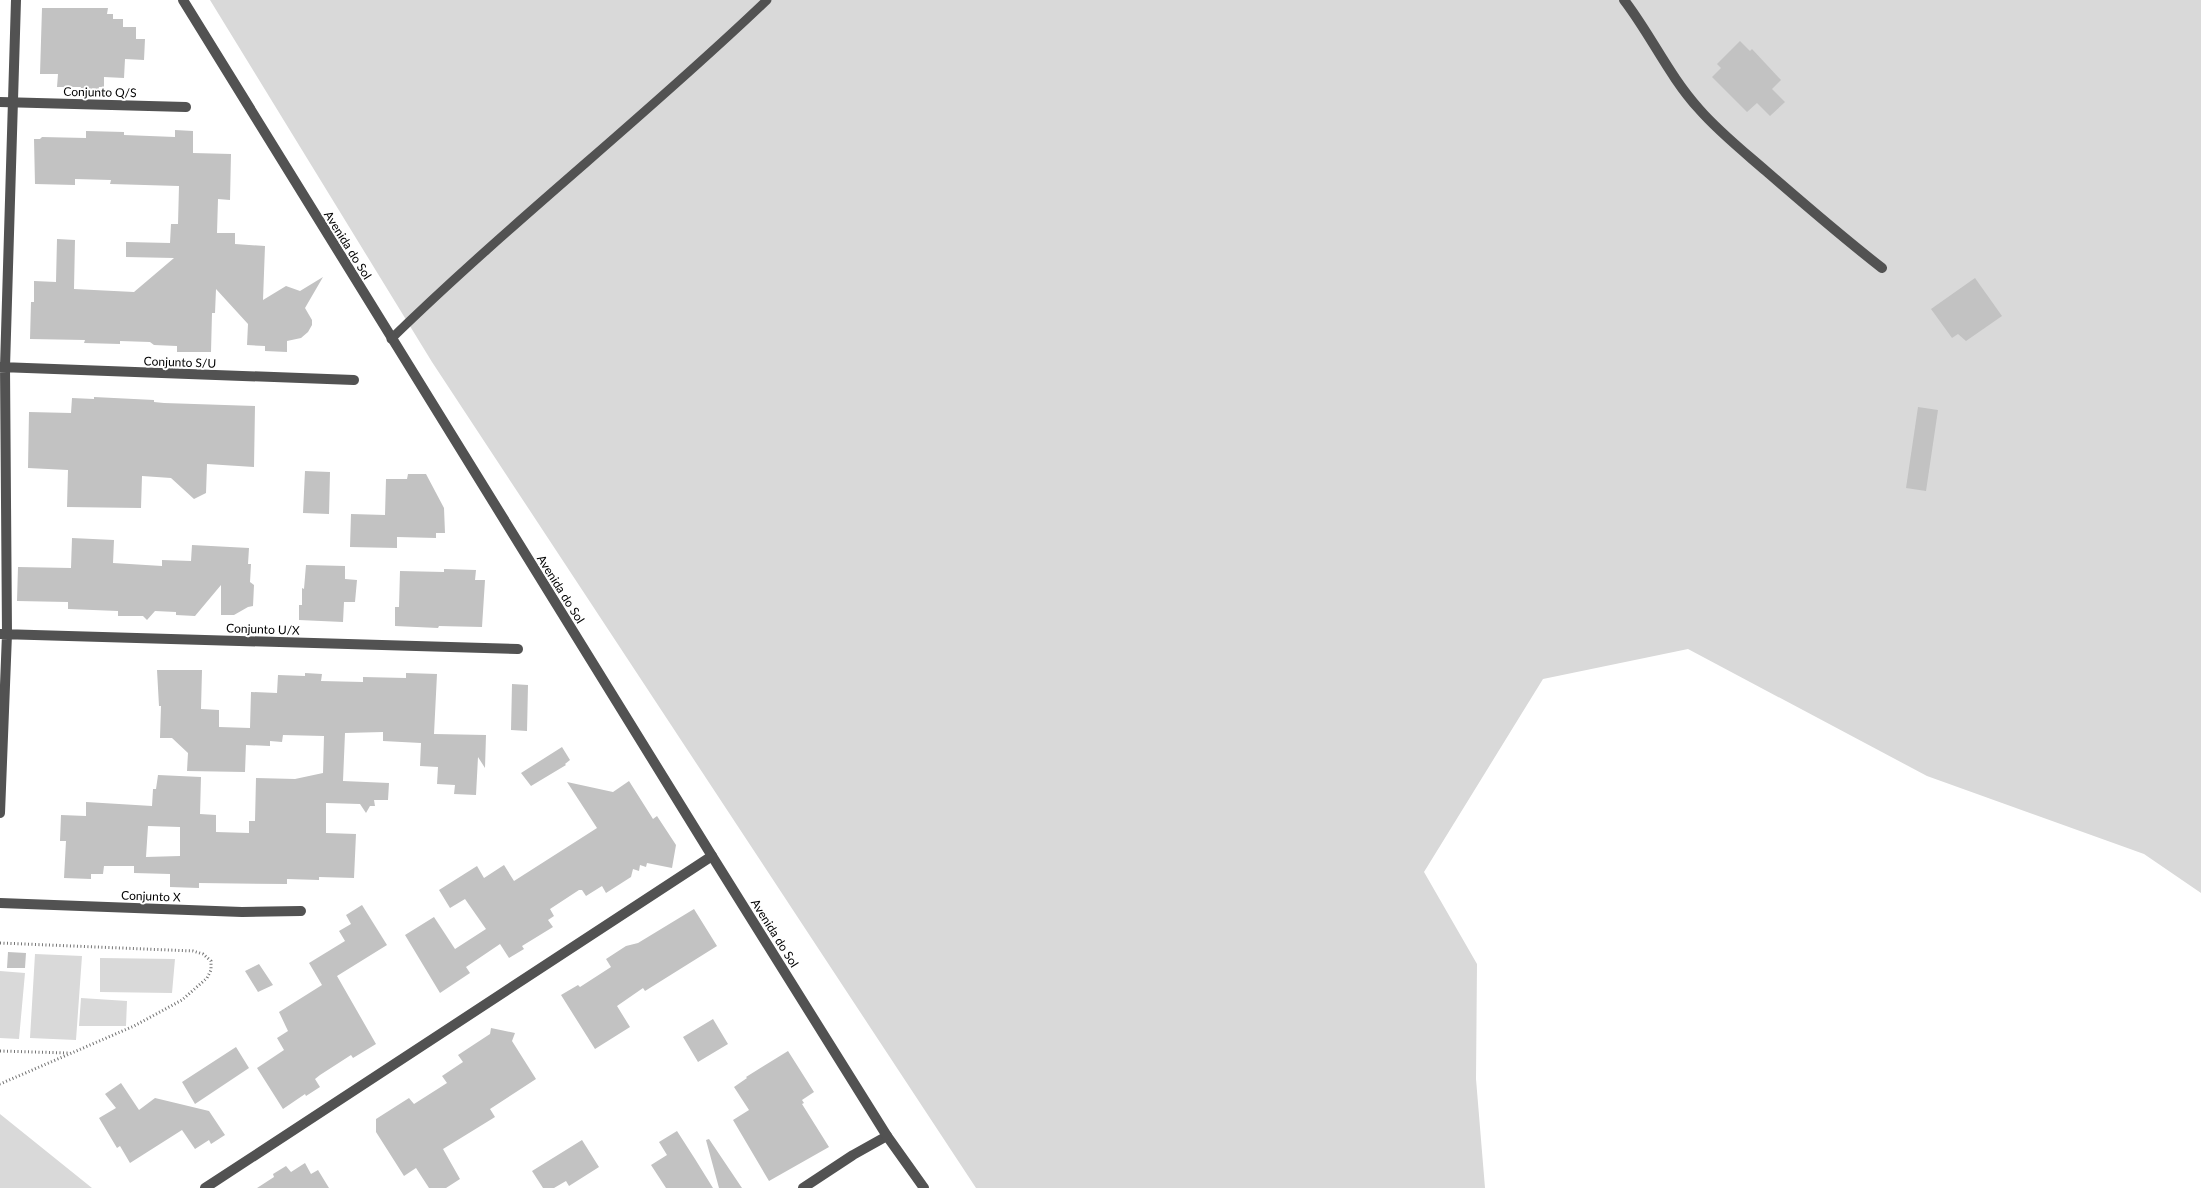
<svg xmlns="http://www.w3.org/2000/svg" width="2201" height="1188" font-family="Lato,sans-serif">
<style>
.green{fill:#d9d9d9}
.building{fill:#c2c2c2;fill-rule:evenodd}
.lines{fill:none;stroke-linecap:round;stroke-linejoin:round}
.path{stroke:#747474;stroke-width:3;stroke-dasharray:1 2.5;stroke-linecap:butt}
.service{stroke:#525252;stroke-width:9}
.minor{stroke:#525252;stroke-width:10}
.tertiary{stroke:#525252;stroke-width:10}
.labels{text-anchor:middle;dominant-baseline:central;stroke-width:4;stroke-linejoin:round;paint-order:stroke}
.street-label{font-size:12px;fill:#000;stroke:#fff}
</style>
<rect width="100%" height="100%" fill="#fff"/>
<path class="green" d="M210 0H2201V893L2144 854 1927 776 1688 649 1543 679 1424 872 1477 964 1476 1079 1485 1188H976L432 362Z
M35 954 82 956 76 1040 30 1038Z
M100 958 175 959 172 993 100 992Z
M0 971 25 973 19 1039 0 1038Z
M81 998 127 1001 126 1026H79Z
M0 1114 92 1188H0Z"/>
<path class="building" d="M42 8H108L107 14H113V19H123V27H136V39H145L144 60 125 59 124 78 104 77V87H99L98 91 80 90 81 87H57L58 74H40Z
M1740 41 1750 51 1752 49 1781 80 1772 89 1785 102 1770 116 1757 103 1747 112 1712 77 1721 68 1717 64Z
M175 130 193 131V153L231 154 230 200 218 199 217 233H235V244L265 246 263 300 286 286 300 291 323 277 305 308 312 320V325L308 332 301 338 287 341V352L265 351V346L247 345 248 324 216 289 215 313H212L211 352H177V346L154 345 150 342 120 341V344L84 343 85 340 30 339 31 302H34V281L56 282 57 239 75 240 74 289 134 292 174 258 126 257V242L170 243 171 224H178L179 186 110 184 111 180 75 179V185L35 184 34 139H40L42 137 86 138V131L124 132V135L175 137Z
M1975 278 2002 316 1966 341 1958 334 1952 338 1931 309Z
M94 397 154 400V402L164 403 255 406 254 467 207 464 206 493 194 499 171 478 142 476 141 508 67 507 68 470 28 468 29 412 71 413 72 398 94 399Z
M1918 407 1938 410 1926 491 1906 488Z
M305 471 330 472 329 514 303 513Z
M408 474H426L444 508 445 533H436V538L397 537V548L350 547 351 514 385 515 386 479H407Z
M72 538 114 540 113 563 162 566V560L191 561 192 545 249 548 248 564H251L250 582 254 585 253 606 248 607 234 615H221V585L195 616 176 615V612L155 611 147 620 143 616H118V611L68 609V602L17 601 18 567 71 568Z
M306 565 345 566V579L357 580 355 602H344L343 622 299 620V605H302V588L304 589Z
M444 569 476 570 475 580H485L482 627 439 626 438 628 395 626V607H399L400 571 444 572Z
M157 670H202L201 709 219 710V727L250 728 251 692 277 693 278 675 305 676V673L322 674 321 681 363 682V677L406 678V673L437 674 434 734 486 735 485 768 478 757 476 795 454 794 455 785 437 784 438 767 420 766 421 743 383 741V732L345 733 343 781 389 783 388 800H374L375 806H370L366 813 360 804 326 803V833L356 834 354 878 319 877V880L287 879V884L199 883V888L170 887V874L134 873V866H104L103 874H91V879L64 878 66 841H60L61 815 86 816V802L152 806 153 789H156L158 775 201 777 200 814 216 815V832L249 833V821H255L256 778 295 779 323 773 324 736 283 735 282 742 270 741V746L246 745 245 772 187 771 188 753 172 738H160L161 706H159ZM148 826 180 827V856L146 857Z
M512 684 528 685 527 731 511 730Z
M562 747 570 760 565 764 566 765 531 786 521 773Z
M629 781 653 819 657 816 676 845 672 868 647 863 646 867 640 865 639 871 633 869 631 877 606 893 602 886 586 896 582 890H579L550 909 554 916 548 920 553 927 522 946 524 949 509 958 500 944 466 967 470 973 440 993 405 935 434 917 455 949 486 929 465 899 450 908 439 890 477 866 484 878 504 865 514 881 597 828 567 782 613 792Z
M362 905 387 945 337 976 376 1044 353 1058 351 1055 320 1075 315 1079 320 1087 306 1096 305 1094 283 1109 257 1068 284 1050 277 1038 288 1031 279 1012 322 985 309 963 345 941 339 931 351 924 346 915Z
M694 909 717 946 645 991 643 988 617 1006 630 1027 595 1049 561 995 578 985 580 987 611 967 606 959 626 946 638 943Z
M8 952 26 953 25 968H7Z
M259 964 273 985 258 992 245 971Z
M713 1019 728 1044 698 1062 683 1037Z
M491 1028 515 1033 512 1041 536 1079 490 1109 495 1117 443 1149 460 1179 446 1188H429L416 1168 404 1176 376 1132V1119L409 1098 414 1104 447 1083 442 1076 463 1062 458 1055 490 1034Z
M236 1047 249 1068 195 1104 182 1082Z
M788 1051 814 1092 802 1100 804 1103 802 1104 829 1147 769 1181 733 1120 749 1110 734 1087 747 1078 746 1077Z
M121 1083 139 1110 155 1098 209 1111 225 1135 211 1144 209 1140 195 1149 182 1130 130 1163 120 1146 117 1148 99 1118 116 1108 105 1094Z
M677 1131 695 1159 713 1188H666L651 1165 667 1155 659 1142Z
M709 1139 742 1188H719L706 1140Z
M582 1140 599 1167 569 1186 566 1181 554 1188H543L532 1171Z
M305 1163 311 1174 318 1170 329 1188H257L274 1177 273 1174 286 1166 291 1172Z"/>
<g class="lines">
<path class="path" d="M0 943 193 951 203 954 211 961V970L207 978 182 1000 134 1026 0 1084
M0 1051 68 1053"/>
<path class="service" d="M391 339C512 221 645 117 767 0"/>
<path class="minor" d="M1624 0C1651 35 1669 76 1699 109 1719 132 1743 151 1766 171 1804 204 1842 237 1882 268
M0 102 186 107
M0 367 354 380
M0 634 518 649
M0 813 7 634 5 367 16 0
M0 903 242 912 301 911
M205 1188 712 856
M803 1188 853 1155 887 1136"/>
<path class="tertiary" d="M183 0 712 856 887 1136 924 1188"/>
</g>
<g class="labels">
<g class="street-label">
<text transform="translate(100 92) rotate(1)">Conjunto Q/S</text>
<text transform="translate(348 245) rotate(58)">Avenida do Sol</text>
<text transform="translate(180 362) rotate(2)">Conjunto S/U</text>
<text transform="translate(561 589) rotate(58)">Avenida do Sol</text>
<text transform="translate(263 629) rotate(2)">Conjunto U/X</text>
<text transform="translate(151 896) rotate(2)">Conjunto X</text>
<text transform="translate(775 933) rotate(58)">Avenida do Sol</text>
</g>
</g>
</svg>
